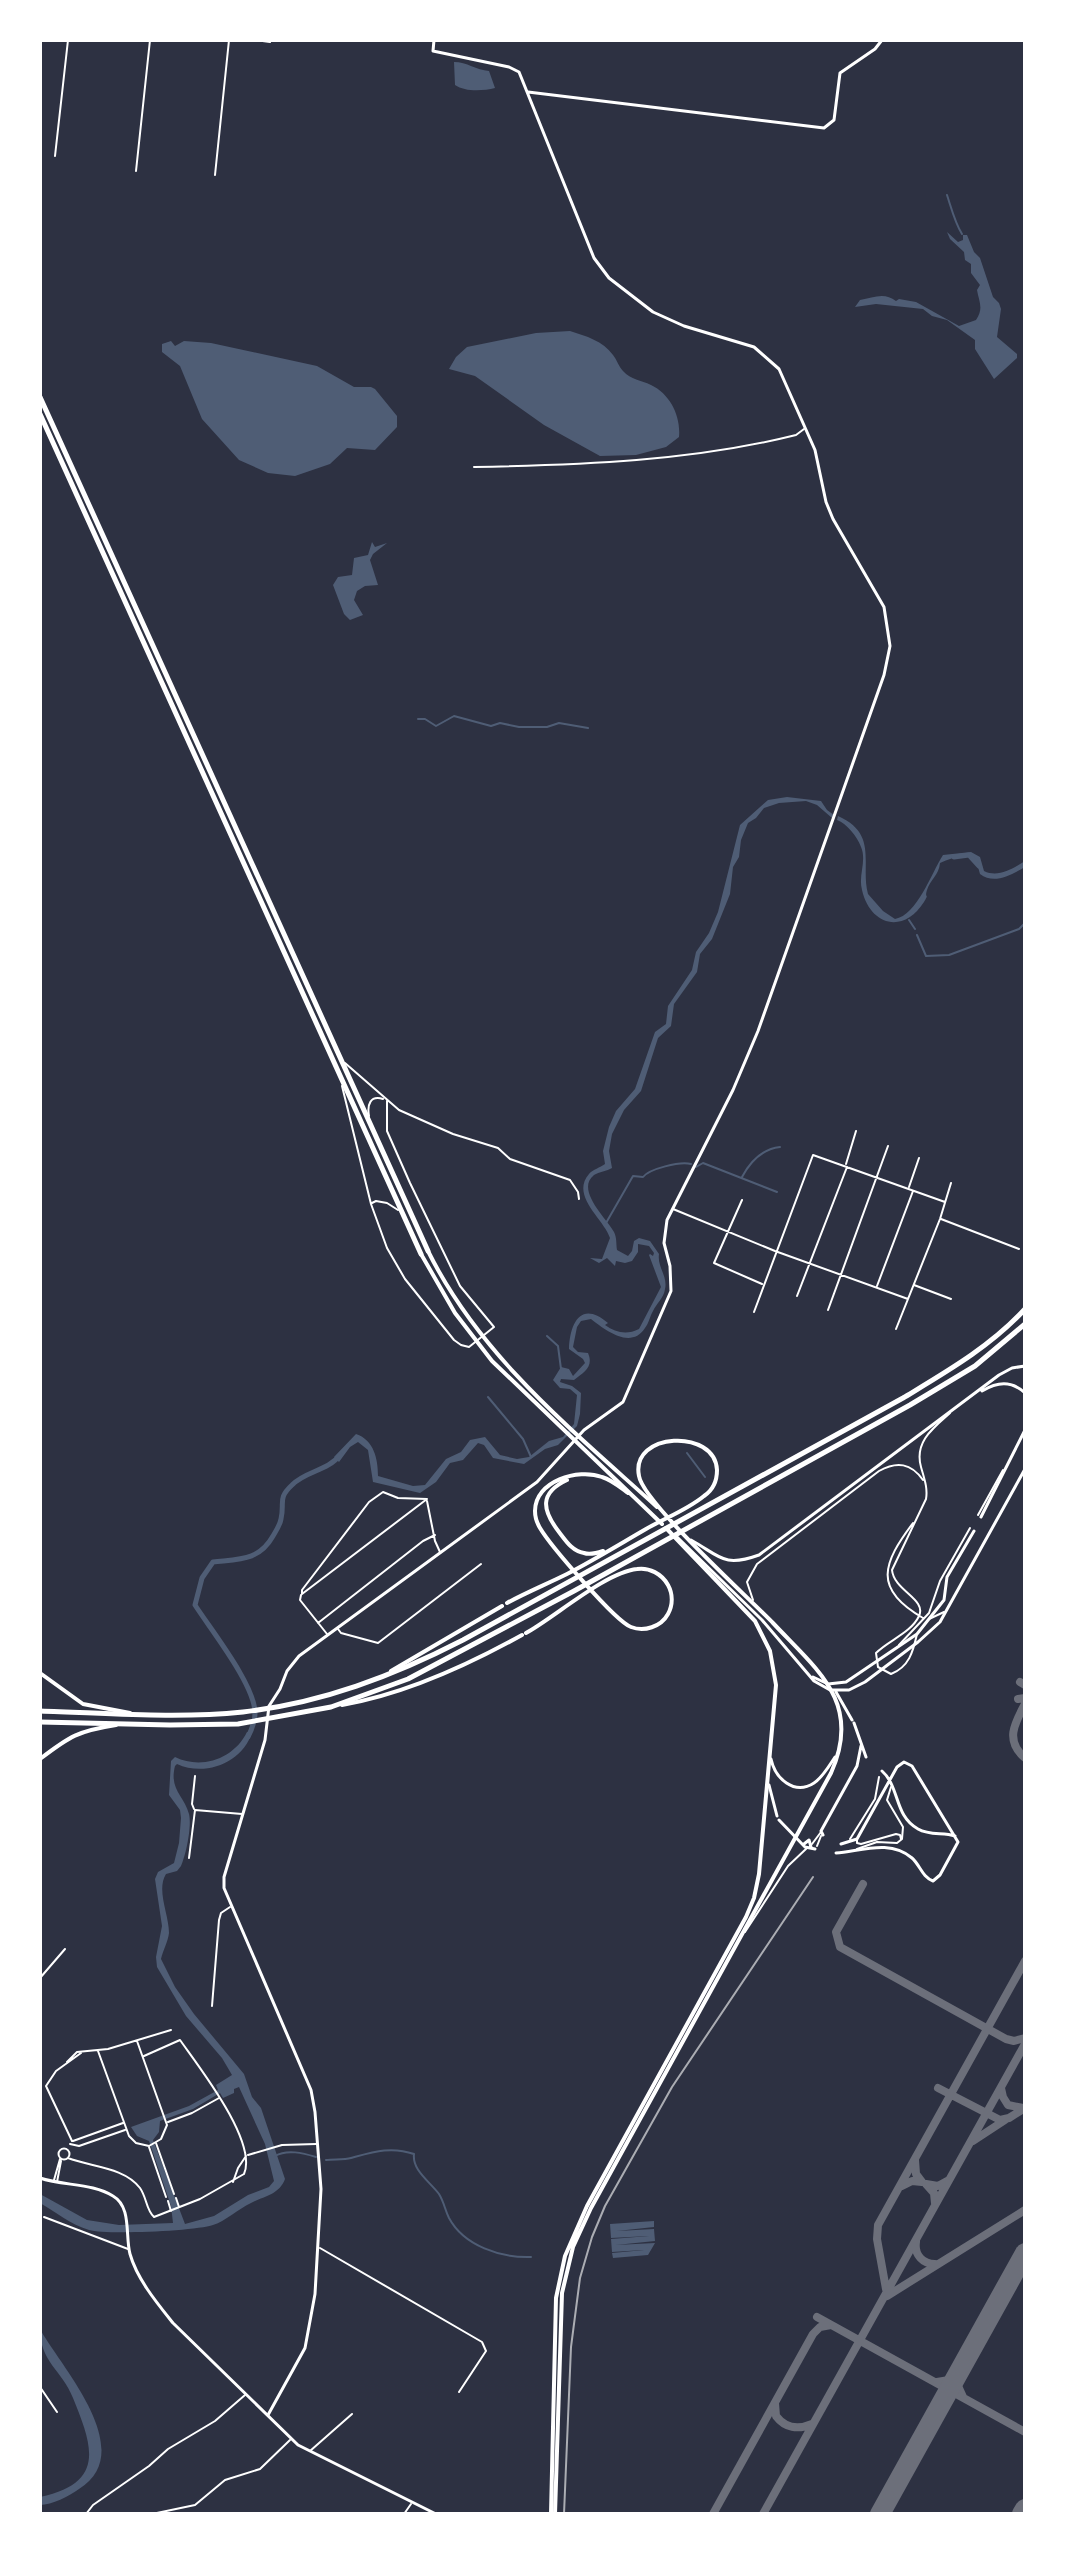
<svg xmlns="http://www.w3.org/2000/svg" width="1065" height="2554" font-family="Mulish,sans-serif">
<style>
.water{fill:#4f5d75;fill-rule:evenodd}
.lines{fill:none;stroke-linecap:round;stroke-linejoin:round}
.stream{stroke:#4f5d75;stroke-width:2}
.river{stroke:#4f5d75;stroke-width:5}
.taxiway{stroke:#6c6f7a;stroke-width:8}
.runway{stroke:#6c6f7a;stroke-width:20}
.minor{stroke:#fff;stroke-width:2}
.tertiary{stroke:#fff;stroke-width:3}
.secondary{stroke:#fff;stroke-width:3}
.primary{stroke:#fff;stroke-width:4}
.trunk{stroke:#fff;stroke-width:4}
.motorway{stroke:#fff;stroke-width:5}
.rail{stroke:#abadb3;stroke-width:2}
</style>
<rect width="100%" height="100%" fill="#2d3142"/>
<path class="water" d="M454 62C467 62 476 70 489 71L495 88C483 91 465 92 455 85Z
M947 232 958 242 963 240V235H967L974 252 980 258 993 297 999 303 1001 309 997 337 1017 354V358L994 379 975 349V340L947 320 932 316 923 309 876 304 855 307 860 300C874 297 885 292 896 301L899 299 916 302 959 326 976 320C984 308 979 302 977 290L980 285 971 273V264L965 260 964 252 950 239Z
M570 331C586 336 603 341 613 355 617 360 619 367 623 371 631 380 641 380 651 385 670 394 681 416 679 437L666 447 636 455 600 456 544 425 475 376 449 369 456 357 467 347 536 333Z
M171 341 175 346 184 341 211 343 317 366 354 387H371L375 389 397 416V427L375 450 347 448 330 464 295 476 268 473 239 460 202 419 180 366 162 352V344Z
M372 542 375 547 387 543 373 554 370 560 378 585 365 586 357 591 354 600 363 615 350 620 344 614 333 585 338 577 352 575 354 558 368 555Z
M787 797 821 801 827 810 834 815 832 818 817 805 806 801 779 803 764 808 756 818 748 823 741 840 739 857 733 867 730 894 712 939 700 954 697 972 674 1004 671 1026 658 1038 641 1091 624 1110 612 1134 609 1151 612 1168C607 1171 599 1172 594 1175 575 1190 607 1219 614 1232 617 1238 616 1244 617 1250L628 1256 632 1251 634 1241 639 1238 650 1241 659 1254C657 1267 668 1276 665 1289 664 1298 656 1304 653 1311 650 1316 649 1323 645 1328 631 1350 605 1330 591 1319L581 1321 577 1327 573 1347 578 1352 588 1353C594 1367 584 1372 574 1380L561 1379 560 1382 572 1386 581 1393 580 1414 577 1426 558 1445 545 1449 524 1464 493 1458 484 1445 478 1443 463 1460 450 1463 436 1482 420 1493 373 1482 368 1450 358 1442 350 1447 339 1462 334 1457 356 1434C374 1440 378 1459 378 1476L413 1486 425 1485 446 1459 461 1452 470 1440 485 1437 500 1455 517 1459 529 1457 549 1441 563 1437 574 1424 577 1395 570 1389 560 1388 553 1380 561 1367 569 1369 573 1376 585 1363 583 1359 569 1349C570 1323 581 1300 608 1323L605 1325C616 1333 627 1335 639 1329L661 1287 649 1255 650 1254 653 1256 654 1253 649 1246 638 1244V1252L632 1261 625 1263 616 1261 615 1266 607 1258 599 1263 590 1258 602 1259 610 1238C604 1219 570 1196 589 1174 593 1169 600 1168 605 1164L603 1151 609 1127 616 1111 635 1089 655 1032 666 1024 668 1006 692 970 696 952 709 933 718 912 740 825 768 800Z
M838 816C879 834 860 865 868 894L883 911 895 919C917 915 931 874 943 855L971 852 980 857 984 871C998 878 1012 869 1025 861V867C1011 875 994 885 980 874L976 860C964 853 952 858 940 863 939 875 930 880 927 890 924 900 930 892 924 902 903 935 870 925 862 890 858 875 867 861 861 847 857 836 847 824 837 820Z
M247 1732H252C243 1763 205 1777 177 1764L175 1766C169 1790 184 1795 189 1814 192 1826 186 1855 181 1866L177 1871 166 1874C156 1890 169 1914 169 1933 168 1942 163 1950 161 1959L175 1987 194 2014 244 2074 252 2097 261 2108 285 2179C279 2195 264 2196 251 2203 238 2209 226 2221 213 2225 196 2231 106 2235 89 2230 70 2224 57 2213 40 2203V2194L87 2220 119 2225 173 2223 171 2206 149 2141 137 2136 131 2127 189 2106 218 2090 216 2085 232 2075 222 2058 186 2016 157 1967 156 1957 162 1926 155 1879 158 1872 174 1863 179 1843 181 1818 180 1810 169 1795 171 1761 175 1757C201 1770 234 1759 247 1732ZM239 2087 265 2144 274 2181 269 2187 248 2195 214 2216 185 2224 153 2140 159 2132 160 2121 193 2109 220 2093 223 2098 234 2093V2089Z
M654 2221V2227L617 2231 654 2229 655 2241 616 2245 655 2243 648 2255 613 2258 612 2253 644 2250 612 2252 611 2239 649 2236 611 2238 610 2224Z
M40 2329C60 2366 140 2451 79 2489 69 2496 52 2505 40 2505V2497C107 2483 92 2445 73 2398 62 2370 40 2362 40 2329Z"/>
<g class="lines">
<path class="stream" d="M947 195C951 207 955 223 962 234
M418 719H425L436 726 454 716 491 726 500 723 519 727H547L559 723 588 728
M909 920 915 929
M917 935 926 956 949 955 1019 929 1025 923
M696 1167 703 1163 777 1192
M742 1177C750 1162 762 1149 780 1147
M606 1223 633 1176 643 1177C649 1169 680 1161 691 1164
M547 1336 558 1346 561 1369
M488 1397 523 1439 531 1457
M687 1453 705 1477
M275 2156C287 2149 303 2153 316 2157
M326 2160C334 2159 344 2160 351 2158 373 2152 391 2146 414 2154 412 2170 429 2181 439 2194 444 2202 445 2210 449 2218 464 2246 501 2258 531 2257"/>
<path class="river" d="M954 857 969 855 979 866
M248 1737C252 1729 255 1722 255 1713 255 1685 211 1630 195 1605L202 1578 213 1562C239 1559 259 1561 273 1536 276 1531 280 1525 281 1519 285 1502 277 1499 292 1485 305 1471 328 1471 340 1455"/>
<path class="taxiway" d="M1020 1682 1025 1685
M1018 1699 1025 1698
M1025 1704C1014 1724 1005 1741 1025 1758
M863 1884 836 1932 840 1947 1006 2039 1014 2041 1025 2038
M938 2088 1000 2120 1009 2118 1025 2108
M1001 2088 1003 2097 1008 2105 1023 2108
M973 2141 1005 2120
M902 2186 912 2181 922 2182 916 2174 915 2160
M935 2203 934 2193 926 2184 938 2186 949 2180
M916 2242C914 2255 923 2264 935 2264
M886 2289 877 2239 878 2225 1025 1961
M887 2296 1025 2210
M817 2317 1025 2432
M937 2382 949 2380 959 2372 958 2386 963 2397
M775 2403 776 2416C785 2428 798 2430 812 2424
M713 2514 813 2334 820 2327 831 2325
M763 2514 1025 2044"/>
<path class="runway" d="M880 2514 1025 2253
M1022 2514 1025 2509"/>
<path class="minor" d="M255 40 270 42
M55 156 68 40
M136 171 150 40
M215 175 229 40
M474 467C582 465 692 461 796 435L804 429
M345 1063 399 1110 453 1134 498 1148 510 1159 570 1180 578 1192 579 1199
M342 1086 371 1204 387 1248 405 1279 454 1340 461 1345 469 1347 494 1327 460 1286 410 1183 387 1131V1101
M369 1116C367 1105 370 1095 383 1099
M846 1164 856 1131
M909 1187 919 1158
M742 1200 714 1263 762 1284
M372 1203 376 1201 387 1203 398 1210
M673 1209 775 1251 908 1299
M941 1219 1019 1249
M914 1285 951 1299
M877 1286 913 1191
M797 1296 847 1167
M828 1310 888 1146
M754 1312 813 1155 945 1202
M896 1329 940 1219 951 1183
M383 1492 398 1498 427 1499 302 1594V1590L369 1502Z
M427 1501 435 1541 440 1552
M978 1515 1003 1470
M913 1523C883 1563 872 1589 923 1618
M301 1595 300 1600 327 1634
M753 1600 747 1582 757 1564 879 1471C897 1461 911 1463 923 1480
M929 1619 944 1612
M318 1623 423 1541 435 1535
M338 1629 341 1633 378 1643 481 1564
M917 1634C913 1652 909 1667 891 1674L878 1667 876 1653C889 1640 911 1633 919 1616 927 1599 894 1591 892 1570L926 1499C928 1488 924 1478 921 1467 914 1442 933 1428 950 1413
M899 1645 929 1613 940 1581 970 1528
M194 1809 192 1804 195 1776
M850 1839 875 1799 879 1777
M857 1840V1843L861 1844 896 1834 900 1835 901 1839
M812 1844 821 1832
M817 1846 821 1836
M857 1849 877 1842 897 1843 902 1839 903 1827 887 1800 891 1787
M189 1858 195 1810 242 1814
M745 1932 788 1866 807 1848
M40 1978 65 1949
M212 2006 219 1920 221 1913 230 1907
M98 2051 129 2136 136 2143 149 2146 161 2139 167 2125 137 2041
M67 2062 77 2052 108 2049 171 2030
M168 2122 192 2113 219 2098
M72 2141 46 2086 56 2071 81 2053
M73 2141 123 2123
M156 2143 174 2194
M70 2144 79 2146 125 2130
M149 2147 166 2197
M58.5 2154a5.5 5.5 0 1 1 11 0a5.5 5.5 0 1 1-11 0Z
M248 2155 282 2145 316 2144
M68 2158C91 2167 124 2167 140 2188 147 2198 146 2210 154 2217L200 2199 244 2174C258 2142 199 2067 180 2040L144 2056
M54 2180 60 2159
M57 2182 61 2161
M233 2182 238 2168 246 2156
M176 2198 179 2207
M168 2201 171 2211
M44 2217 128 2249
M320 2248 482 2342 486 2351 459 2392
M40 2387 57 2412
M310 2451 352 2414
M86 2514 93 2505 149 2466 168 2449 215 2421 245 2395
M152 2514 195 2505 225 2480 260 2469 290 2440
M404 2514 411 2504"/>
<path class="tertiary" d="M528 92 824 128 834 120 840 73 875 49 882 40
M982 1391C997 1382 1011 1380 1025 1393
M981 1517 1025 1430
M677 1537 762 1620 814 1681 830 1690H849L865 1682 918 1642 940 1622 1025 1469
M691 1540C720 1556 723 1568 759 1555L999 1375 1012 1368 1025 1366
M813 1677 828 1684 846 1682 917 1634 944 1600 947 1577 974 1531
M836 1692 852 1720
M854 1723 866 1757
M771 1759C775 1778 794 1796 814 1783 823 1777 829 1766 835 1757
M882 1771C900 1787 894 1816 918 1829 930 1836 943 1832 955 1836
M769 1785 777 1816
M779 1820 805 1847 815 1849
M823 1835 821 1831 857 1766 861 1746
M804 1844 809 1840 811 1847
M836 1853C861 1851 890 1839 912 1858 920 1865 922 1877 933 1881L940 1875 958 1842 912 1766 904 1762 897 1767 857 1839 841 1844
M268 2415 305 2348 315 2294 321 2189 315 2112 311 2090 224 1888V1877L265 1740 269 1706 280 1689 287 1671 299 1656 537 1482 584 1430 623 1402 671 1291 670 1266 664 1243 667 1220 733 1090 758 1031 884 675 890 646 884 607 833 519 826 502 815 450 779 369 754 347 684 326 653 312 609 278 594 258 519 72 509 67 433 51 434 40"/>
<path class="secondary" d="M40 2178C63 2186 93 2183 113 2196 132 2207 125 2236 130 2254 137 2279 157 2303 173 2323L298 2445 436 2514"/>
<path class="primary" d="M567 1480C539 1493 542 1510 559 1532 566 1541 572 1551 584 1553 590 1555 597 1553 603 1551
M507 1603C527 1592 547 1584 567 1574 594 1560 620 1544 646 1529 665 1518 687 1510 704 1496 713 1490 717 1481 717 1470 715 1428 630 1432 639 1476 643 1502 748 1597 773 1623 816 1669 863 1702 831 1773L591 2208 573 2247 562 2293 555 2514
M526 1633C555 1617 606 1572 637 1569 649 1567 662 1574 668 1585 673 1594 673 1605 668 1614 661 1627 644 1632 631 1627 615 1621 550 1545 540 1528 537 1523 535 1517 535 1511 535 1481 578 1468 602 1477 612 1480 620 1487 628 1493
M391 1671 502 1606
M40 1673 83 1704 130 1713
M342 1705C401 1695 468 1665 522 1635
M40 1759C70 1736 78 1731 116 1725
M551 2514 556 2298 565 2256 587 2206 746 1917 754 1898 759 1874 776 1685 770 1651 755 1621 666 1528"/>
<path class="trunk" d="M428 1251C480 1356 571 1429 657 1507
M421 1254 455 1313 492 1361 662 1524"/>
<path class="motorway" d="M40 397 428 1251
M40 414 421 1254
M40 1711C107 1713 176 1719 243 1712 322 1703 393 1676 463 1640L903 1398C946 1372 990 1347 1025 1309
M40 1722 170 1725 238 1724 331 1707 408 1679 574 1591 910 1405 975 1366 1025 1324"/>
<path class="rail" d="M564 2514 571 2347 580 2278 592 2237 605 2206 672 2087 813 1877"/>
</g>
<rect width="1065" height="2554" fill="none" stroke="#ffffff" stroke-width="84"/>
</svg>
